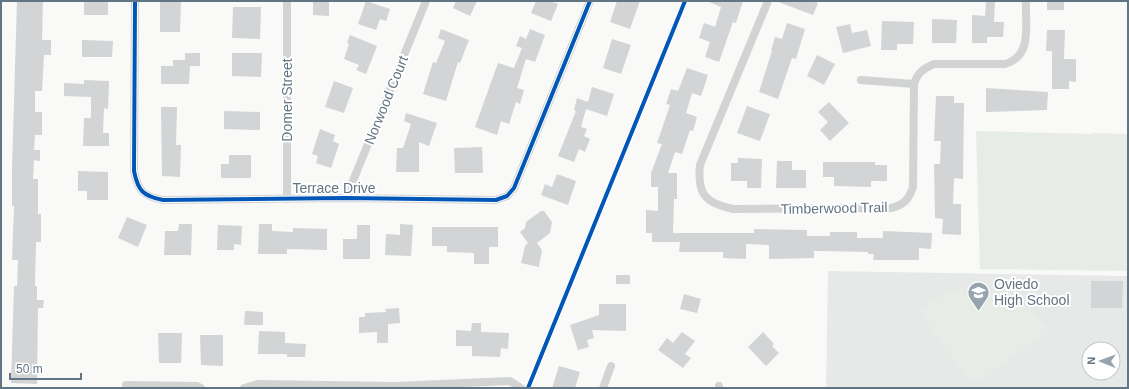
<svg xmlns="http://www.w3.org/2000/svg" width="1129" height="389" font-family="Arial,sans-serif">
<style>
.built{fill:#e7e9e9;fill-rule:evenodd}
.green{fill:#e8ece6}
.building{fill:#d2d4d5}
.lines{fill:none;stroke-linecap:round;stroke-linejoin:round}
.minor{stroke:#d2d3d3;stroke-width:8}
.cycleway-casing{stroke:#fff;stroke-width:6}
.cycleway{stroke:#0057b8;stroke-width:4}
.labels{text-anchor:middle;dominant-baseline:central;stroke-width:4;stroke-linejoin:round;paint-order:stroke}
.street-label{font-size:14px;fill:#627585;stroke:#fff}
.poi-label{font-size:14px;fill:#627585;stroke:#fff;text-anchor:start}
</style>
<rect width="100%" height="100%" fill="#f9f9f8"/>
<path class="built" d="M828 271 1128 276V388H826ZM1089 349H1113V373H1089Z"/>
<path class="green" d="M976 131 1093 134V133L1128 134V271L980 269Z
M968 288C1010 291 1021 300 1049 330L976 383 970 382 918 310 946 293Z"/>
<path class="building" d="M17 1H43L42 40H51V55H44L42 91H35V112H42V135H35L34 150H40V161L34 160 33 179H38V214H41V242H36L35 286H37V300H44L43 308H38L37 384 11 383 14 286H17L18 260H12L14 206H12V168Z
M84 1H108V15H84Z
M160 1H181L180 32H160Z
M313 1H329V16L313 15Z
M366 1 390 9 386 21 380 19 376 30 358 24Z
M456 1H477L470 16 453 8Z
M536 1H550L558 4 551 21 531 13Z
M617 1H640L630 29 610 22Z
M707 1H743L736 23 733 22 719 62 705 57 710 42 699 38 704 23 715 27 721 7Z
M776 1H811L818 3 813 15Z
M986 1H995L994 22H1004L1003 37H987V43H972V15L985 16Z
M1047 1H1064V10H1047Z
M233 7H261L260 39 232 38Z
M932 19 957 20 956 43H932Z
M882 21 914 22 913 44H897V50H881Z
M787 23 805 29 796 59 792 58 778 99 759 92 772 51H771L775 37 782 39Z
M850 24 852 33 867 30 871 46 843 53 836 27Z
M441 29 469 40 460 63 458 62 446 101 423 94 433 62 436 63 445 41 438 38Z
M530 29 545 35 535 62 526 59 517 88 524 90 520 104 516 102 509 124 501 121 497 135 475 127 498 63 514 68 522 48 516 46 520 36 526 39Z
M1047 30H1065L1064 59H1076V82L1069 81V89H1052V51H1046Z
M350 35 377 46 366 74 356 70 359 65 344 59 349 44 347 43Z
M612 39 631 45 621 74 603 68Z
M82 40 113 41 112 57H82Z
M185 53H200V66H190L189 84H161V66H173V60H185Z
M232 53H262L261 77 232 76Z
M817 55 835 64 824 85 807 76Z
M687 68 708 75 701 96 692 93 686 113 697 117 693 131 690 130 682 154 675 152 668 173H677V199H674L673 233H754V229L807 230V236H830V232H857V238H883V231L932 233 931 249 919 248V260H873L874 254H868V252L822 251H814V258L769 259V245L746 244V259L723 258V252H679L680 242H652V233H646V210L658 211V187H651V173L662 144 657 143 670 105 666 104 671 89 678 91Z
M84 80 109 81 108 109 104 108 103 133H109V146H83L84 118H91V97L64 96V83L84 84Z
M334 81 353 88 344 113 325 107Z
M592 87 614 94 607 116 586 109 581 127 587 129 584 136 590 139 585 152 579 149 574 162 558 156 576 111 574 110 577 98 588 102Z
M986 88 1048 92 1047 110 986 112Z
M936 96H954V103H964L963 179 954 178 953 204H961V235L942 234 943 219 935 218 934 164H940L941 141H934Z
M829 102 849 123 830 141 820 130 828 122 818 112Z
M747 106 770 114 760 141 737 133Z
M161 107H177L176 145H181L180 177 162 176Z
M224 111 260 112V130L224 129Z
M406 113 437 123 429 146 419 142V172H396L397 148H403L411 124 404 121Z
M320 129 335 135 333 141 339 144 331 168 316 163 318 156 312 154Z
M482 147 483 173H455L454 148Z
M229 155H251V178H221V164H229Z
M738 158 762 159 761 188H747V181H731V163H738Z
M777 161H792V170H806V188H776Z
M823 162H875V165H887V181H871V187L834 186V177H823Z
M78 171 108 172V200H87V191H78Z
M557 174 576 181 568 205 541 195 545 184 552 187Z
M541 211H544L552 222 550 233 537 243 542 250 539 267 521 263 525 246 528 243 520 232 525 228 526 222Z
M127 217 147 225 138 247 118 238Z
M179 224H192L191 255H164L165 231H178Z
M259 224H272V231L293 232V228L327 229V250L287 249V254H258Z
M400 224 413 225 411 256 385 255 386 234 400 235Z
M218 225 242 226 241 245 234 244V250H217Z
M357 225H370V259H343V239H357Z
M432 227H498V247H489V264H474V253L447 252V246H432Z
M616 275H630V284H616Z
M1091 281H1123L1122 308H1091Z
M684 294 701 299 697 313 680 309Z
M599 304H626V331L592 330 594 338 587 340 589 347 578 350 570 325 599 315Z
M399 308 400 323 388 324V343H377V332L359 333V317H365V313L386 312 385 309Z
M245 311 263 312V325H244Z
M472 323H481V332L509 333 508 349 501 348 500 357 472 356V346H456V330L471 331Z
M259 331 285 332V343L306 344 305 357H287V354H258Z
M682 332 695 341 685 354 691 358 683 368 658 350 667 338 673 343Z
M763 332 774 344 772 346 779 353 766 366 748 347Z
M158 333H182L181 363H159Z
M200 335H223V366L201 365Z
M559 366 580 372 575 388H552Z"/>
<g class="lines">
<path class="minor" d="M135 1 134 171C138 191 143 196 163 200L346 198 496 200 507 196 514 188 590 1
M287 1V199
M768 1 700 165C697 194 705 203 733 209L891 208C904 205 909 199 913 187L914 84C918 72 923 69 934 64H1005C1033 56 1025 25 1026 1
M861 80 914 84
M346 198 426 1
M126 385 197 386 201 388
M244 388 258 384 395 386 510 381 521 388
M603 388 611 366
M719 388V386"/>
<defs>
<path id="cycleway" d="M135 1 134 171C138 191 143 196 163 200L346 198 496 200 507 196 514 188 590 1
M528 388 685 1"/>
</defs>
<use href="#cycleway" class="cycleway-casing"/>
<use href="#cycleway" class="cycleway"/>
</g>
<defs>
<symbol id="school-pin" viewBox="-11 -11 22 30"><path d="M0 17L-7.5 6A9.5 9.5 0 1 1 7.5 6Z" fill="#97a3ad" stroke="#fff"/><path d="M0-5L7-2L0 1L-7-2ZM-4 1L0 2.5L4 1V4Q0 6-4 4Z" fill="#fff"/></symbol>
</defs>
<g fill-rule="evenodd">
<use href="#school-pin" x="966" y="280" width="25" height="34"/>
</g>
<g class="labels">
<g class="street-label">
<text transform="translate(287 100) rotate(-90)">Domer Street</text>
<text transform="translate(386 100) rotate(-68)">Norwood Court</text>
<text x="334" y="188">Terrace Drive</text>
<text transform="translate(834 208) rotate(-1)">Timberwood Trail</text>
</g>
<g class="poi-label">
<text x="994" y="284">Oviedo<tspan x="994" dy="16">High School</tspan></text>
</g>
</g>
<rect width="1129" height="389" fill="none" stroke="#627585" stroke-width="4"/>
<g transform="translate(1101 361) rotate(271)"><circle r="19" fill="#ffffff" stroke="#c0c8ce"/>
<path d="M0-3L7 15L0 10L-7 15Z" fill="#97a3ad"/>
<text y="-6" font-size="11" font-weight="bold" text-anchor="middle" fill="#627585">N</text>
</g>
<path d="M10 373v6h71v-6" fill="none" stroke="#627585" stroke-width="2"/>
<text x="16" y="373" font-size="12" fill="#627585" stroke="#ffffff" stroke-width="3" paint-order="stroke">50 m</text>
</svg>
